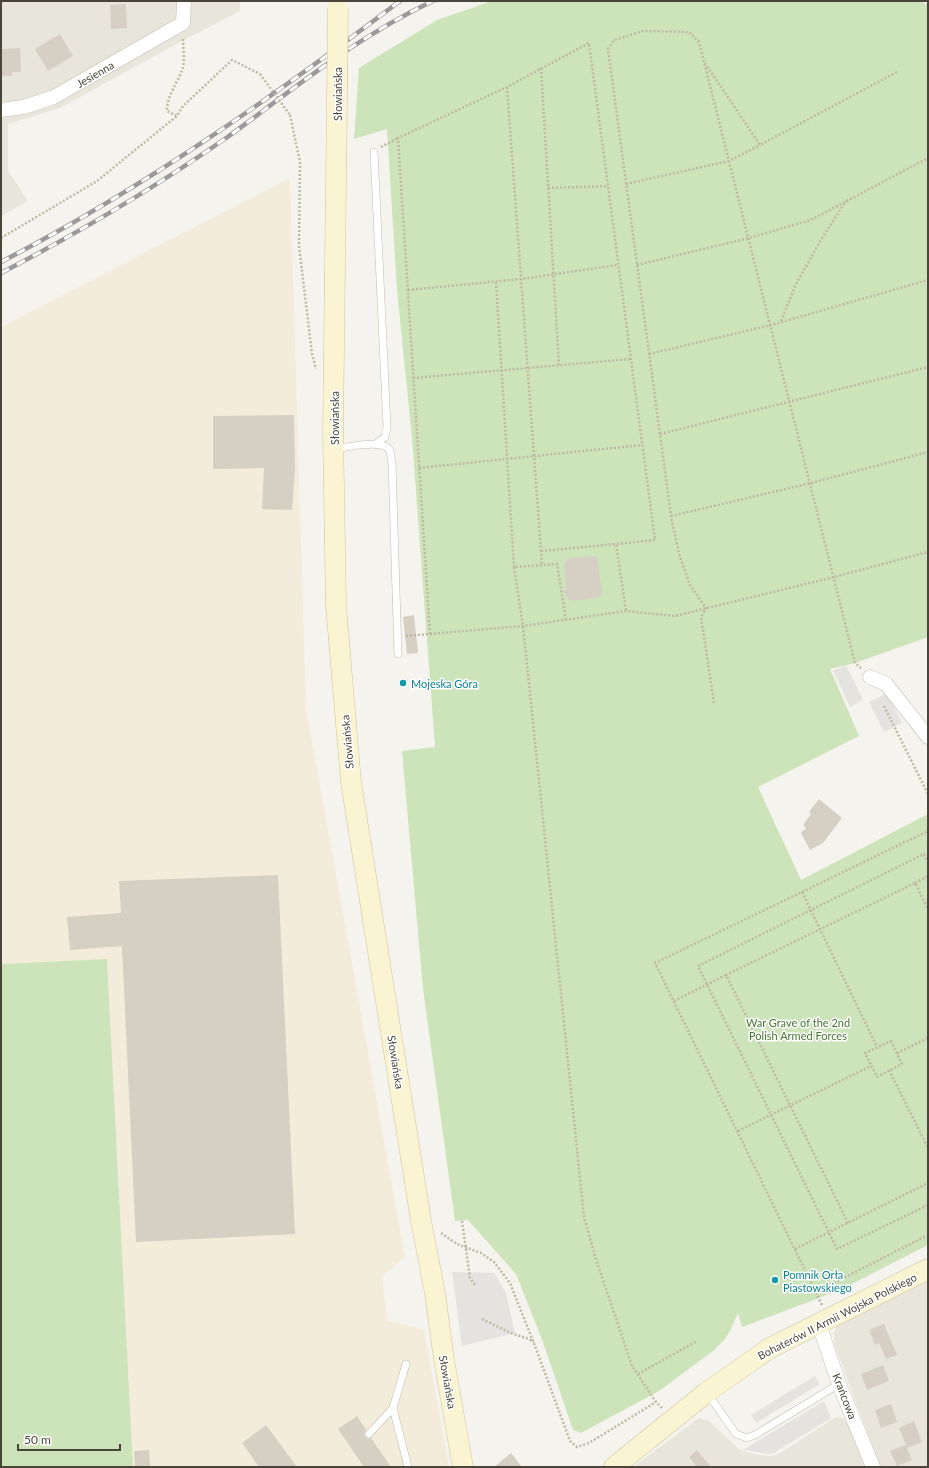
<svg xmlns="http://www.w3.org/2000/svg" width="929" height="1468" font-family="Lato,sans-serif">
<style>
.residential{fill:#e8e5db}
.commercial{fill:#f4ecdb}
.green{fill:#cde4ba}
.parking{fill:#e4e3e0}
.building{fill:#d5d0c3}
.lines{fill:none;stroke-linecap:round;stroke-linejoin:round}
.lane-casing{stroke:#c0bcb0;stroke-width:8}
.street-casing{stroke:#c0bcb0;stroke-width:15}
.secondary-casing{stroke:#ccc59f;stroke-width:21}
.path{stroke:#c0b8a2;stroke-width:2.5;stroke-dasharray:2 2;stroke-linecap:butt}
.lane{stroke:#fff;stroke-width:7}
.street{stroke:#fff;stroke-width:14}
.secondary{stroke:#faf4d2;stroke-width:20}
.rail-casing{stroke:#9a9a9a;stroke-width:4.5}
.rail{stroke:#fff;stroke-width:3;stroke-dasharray:9;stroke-linecap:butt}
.secondary-bridge-casing{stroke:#ccc59f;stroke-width:21;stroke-linecap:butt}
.path-bridge{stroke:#c0b8a2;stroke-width:2.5;stroke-dasharray:2 2;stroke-linecap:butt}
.secondary-bridge{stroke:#faf4d2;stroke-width:20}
.culture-dot{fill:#0f9aa8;stroke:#fff;stroke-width:1.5}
.labels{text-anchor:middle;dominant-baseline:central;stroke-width:3;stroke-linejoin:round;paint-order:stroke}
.street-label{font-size:11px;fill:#49453b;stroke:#fff}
.culture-label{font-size:11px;fill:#0d838f;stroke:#fff;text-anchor:start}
.park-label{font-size:11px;fill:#457633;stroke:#fff}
</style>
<rect width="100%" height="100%" fill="#f5f3ed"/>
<path class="residential" d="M1 1H240V11L169 48 60 108 8 124V171L28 201 1 216Z
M928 1275V1467H880L838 1354 834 1343V1334L838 1323Z
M836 1417 842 1418 848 1421 867 1467H633L699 1418 709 1421 740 1450 758 1455 772 1456 780 1453Z"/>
<path class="commercial" d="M290 178 306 708 405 1257 382 1276 387 1320 424 1330 449 1467H133L107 959 1 964V327Z"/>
<path class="green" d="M492 1H919L928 5V637L855 663 830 669 859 736 758 787 801 880 928 814V1245L840 1290 742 1327 738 1313 731 1329 725 1339 713 1351 659 1391 581 1433 573 1430 543 1342 516 1274 468 1220 455 1221 423 989 402 751 435 747 412 438 397 290 387 129 354 139 359 68 437 20Z
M107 959 133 1467H1V964Z"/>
<path class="parking" d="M846 665 863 700 850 707 833 671Z
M887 693 902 723 884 732 869 702Z
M452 1272 494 1273 506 1293 515 1333 462 1346Z
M815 1376 820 1384 756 1423 751 1415Z
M824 1401 831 1418 774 1453 768 1454 743 1450Z"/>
<path class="building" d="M126 4 127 28 111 29 110 5Z
M60 34 73 56 48 71 35 49Z
M20 48 21 72H12V76H1V49Z
M294 415 295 468 292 510 262 509 264 468 213 469V416Z
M593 556 597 557 602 592 601 595 597 598 573 601 569 600 563 590 566 588 564 564 565 562 570 558Z
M414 615 418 653 407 654 403 617Z
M819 799 842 818 823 843 810 850 801 833 806 828 803 825 811 814 809 812Z
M278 875 295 1234 136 1242 122 946 70 950 67 917 121 913 119 881Z
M884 1324 897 1355 886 1359 879 1343 875 1345 869 1330Z
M883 1365 889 1381 867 1390 861 1374Z
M891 1404 897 1422 881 1428 875 1410Z
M357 1416 366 1430 364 1433 365 1437 368 1439 371 1438 391 1467H364L338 1429Z
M914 1421 922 1442 907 1448 912 1460 897 1466 890 1451 906 1445 899 1428Z
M266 1425 289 1456 297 1467H259L242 1443Z
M149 1450 150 1467H135L134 1451Z
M697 1450 711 1467H697L689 1457Z
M511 1453 522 1467H494Z"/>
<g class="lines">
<defs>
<path id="lane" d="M374 152 387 427 385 437 377 443
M335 449C348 447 384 438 390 451 391 454 391 460 392 463L398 654
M406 1364 393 1408 408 1467
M708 1394 736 1434 747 1438 755 1435 839 1384
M369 1434 393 1408"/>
<path id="street" d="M1 110 24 107 54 97 183 23 184 1
M870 677 886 684 928 737
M819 1324 839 1384 873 1467"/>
<path id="secondary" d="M337 99 333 431 336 606 351 782 421 1221 435 1293 444 1360 463 1467
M614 1467 707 1392 770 1348 928 1269"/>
</defs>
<use href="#lane" class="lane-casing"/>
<use href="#street" class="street-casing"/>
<use href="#secondary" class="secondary-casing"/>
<path class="path" d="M183 39C183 47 185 59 183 67 179 81 166 97 167 111L177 116 183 106 232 60 260 74
M705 63 760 145 897 72
M541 68 559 365
M507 87 542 565
M290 115 300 162 299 246 312 354 316 369
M381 147 398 138
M626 184 729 161 760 145
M548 188 608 186
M1 238 97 181 177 116
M637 265 749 238 811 220 928 158
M496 282 514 567
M408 290 521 279 618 265
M781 321 796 284 822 238 846 201
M649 354 771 325 928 280
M413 378 631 359
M660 434 928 367
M419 468 642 445
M671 516 811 483 928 452
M541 551 616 544
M566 620 557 564 514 567 523 626 584 1217 595 1256 632 1366 656 1402 662 1408
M430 634 398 138 507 87 589 43 655 540 616 544 626 611
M406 636 523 626 626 611 675 616 834 577 928 552
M714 703 701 617 706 608 690 585 679 554 671 516 608 49 614 40 643 31 689 32 699 42 855 663 861 668
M884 706 928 794
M928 863 924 854 698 966 837 1249 928 1205
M915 883 928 876
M802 892 877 1047
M674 1001 726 975
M891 1041 902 1064 877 1077 865 1053Z
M897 1053 928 1038
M889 1070 928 1148
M738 1131 871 1066
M462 1221 470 1278 475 1285
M848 1223 726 975 915 883 928 909
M441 1233 457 1244 481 1253 494 1262 510 1283 535 1346 570 1441 577 1447 589 1443 656 1402
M795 1249 928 1183
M816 1292 928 1235
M822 1305 655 963 928 831
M482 1319 511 1333 529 1339 534 1342
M638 1374 697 1341"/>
<use href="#lane" class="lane"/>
<use href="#street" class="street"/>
<use href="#secondary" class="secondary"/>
<defs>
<path id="rail" d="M1 262C142 189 273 97 400 1
M1 273C80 232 156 187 229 136 295 88 358 36 433 1"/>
</defs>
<use href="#rail" class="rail-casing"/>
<use href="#rail" class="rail"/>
<defs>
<path id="secondary-bridge" d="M337 99 338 8"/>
</defs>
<use href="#secondary-bridge" class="secondary-bridge-casing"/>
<path class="path-bridge" d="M260 74 290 115"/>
<use href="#secondary-bridge" class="secondary-bridge"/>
</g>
<g class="culture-dot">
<circle cx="403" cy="683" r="4"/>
<circle cx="775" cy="1280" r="4"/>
</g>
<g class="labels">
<g class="street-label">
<text transform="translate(95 74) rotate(-30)">Jesienna</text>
<text transform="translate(337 94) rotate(-90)">Słowiańska</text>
<text transform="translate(334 418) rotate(-90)">Słowiańska</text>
<text transform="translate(347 742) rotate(-95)">Słowiańska</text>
<text transform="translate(396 1062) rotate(81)">Słowiańska</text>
<text transform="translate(837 1316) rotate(-27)">Bohaterów II Armii Wojska Polskiego</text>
<text transform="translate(448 1382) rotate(80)">Słowiańska</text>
<text transform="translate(845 1396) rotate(69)">Krańcowa</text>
</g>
<g class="culture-label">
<text x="411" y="683">Mojeska Góra</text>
<text x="783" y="1274">Pomnik Orła<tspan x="783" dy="13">Piastowskiego</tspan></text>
</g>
<g class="park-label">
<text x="798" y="1022">War Grave of the 2nd<tspan x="798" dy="13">Polish Armed Forces</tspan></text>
</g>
</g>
<rect width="929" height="1468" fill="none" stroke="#49453b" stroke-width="4"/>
<path d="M18 1444v6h102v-6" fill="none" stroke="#49453b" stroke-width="2"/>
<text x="24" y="1444" font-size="12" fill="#49453b" stroke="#ffffff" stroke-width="3" paint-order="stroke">50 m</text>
</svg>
